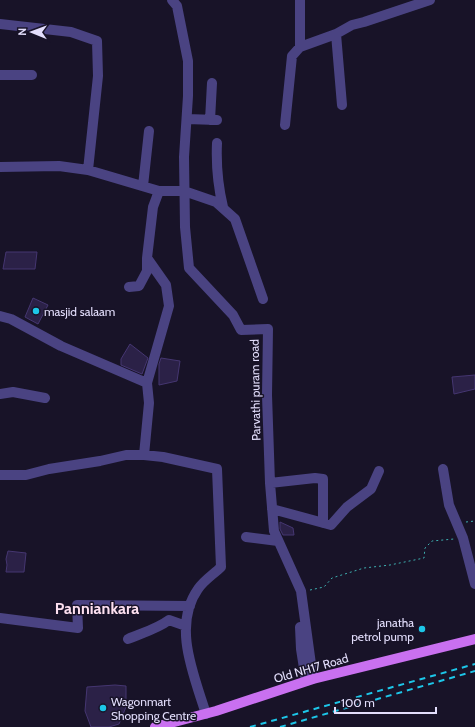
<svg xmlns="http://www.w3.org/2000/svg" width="475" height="727" font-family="Cabin,sans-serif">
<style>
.building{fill:#2b2147;stroke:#453671}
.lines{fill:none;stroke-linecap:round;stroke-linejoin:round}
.path{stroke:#3dafb0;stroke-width:1;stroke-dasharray:2 3;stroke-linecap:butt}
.minor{stroke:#4a4382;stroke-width:10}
.major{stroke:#c970f0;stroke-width:10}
.rail{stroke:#1dc6e8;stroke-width:2;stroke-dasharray:6 5;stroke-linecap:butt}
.poi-dot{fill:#1dc6e8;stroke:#181328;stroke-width:1.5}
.labels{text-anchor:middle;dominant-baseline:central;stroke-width:3;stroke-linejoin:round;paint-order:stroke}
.poi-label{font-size:12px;fill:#e3defc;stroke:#181328;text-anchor:start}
.street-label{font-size:12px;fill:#e3defc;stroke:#181328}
.district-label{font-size:16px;font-weight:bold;fill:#fcdfef;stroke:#181328}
</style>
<rect width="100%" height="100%" fill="#181328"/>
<path class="building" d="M6 252H37L35 269H3Z
M33 298 48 305 38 324 25 317Z
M130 344 148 358 142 374 121 365V359Z
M161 358 180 361 177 381 159 385V364Z
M475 375V389L454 394 452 377Z
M280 522 293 528 294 535H283L280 529Z
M8 551 26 553 24 572H6L7 565 6 559Z
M115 685 126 686V707L119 724 109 727H91L85 711 87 687Z"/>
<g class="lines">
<path class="path" d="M466 522 475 521
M310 590 324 587 332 578 364 568 390 565 424 558 425 548 432 541 454 539"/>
<path class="minor" d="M172 0 177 6 188 61V96L184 157 185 227 189 268 233 315 241 330 268 329 267 395 270 483 274 531 301 591 313 679
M300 0V47
M0 24 71 32 97 41 98 76 88 170
M0 75H32
M342 105 336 34 352 25 364 22 430 0
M187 119 217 120
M210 120 212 83
M285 125 292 56 300 47 336 34
M217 143C216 165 218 186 223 207
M0 167 59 166 88 170 159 191
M143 186 149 131
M129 287 139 286 147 271V258
M0 316 11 319 61 346 147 383
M0 394 13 392 45 398
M144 455 149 403 147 383 169 306 166 285 147 258 153 207 159 191H184L216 202 235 219 263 299
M443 469 449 505 463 538 475 584
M0 475H26L49 469 100 461 126 455H144L163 457 217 469 221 567C214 574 204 580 198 589 172 626 194 675 206 714
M270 483 315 478 323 479V523
M272 509 331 525 347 507 371 489 379 471
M246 537 278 541
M0 618 78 628 77 605 190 606
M300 627 301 649 306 681
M128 639C142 633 157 629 169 620L186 626"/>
<path class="major" d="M155 727 216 711 313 679 475 639"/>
<path class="rail" d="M250 727 475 664
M280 727 475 671"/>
</g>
<g class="poi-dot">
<circle cx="36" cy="311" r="4"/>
<circle cx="422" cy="629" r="4"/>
<circle cx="103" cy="708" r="4"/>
</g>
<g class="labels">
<g class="poi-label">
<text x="44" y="311">masjid salaam</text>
<text x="414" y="622" text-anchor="end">janatha<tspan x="414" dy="14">petrol pump</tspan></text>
<text x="111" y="701">Wagonmart<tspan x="111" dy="14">Shopping Centre</tspan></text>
</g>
<g class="street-label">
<text transform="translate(255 390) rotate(-91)">Parvathi puram road</text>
<text transform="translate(311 668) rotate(-16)">Old NH17 Road</text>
</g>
<g class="district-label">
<text x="97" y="608">Panniankara</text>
</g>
</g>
<g transform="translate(32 32) rotate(271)" stroke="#181328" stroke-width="3" paint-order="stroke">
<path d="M0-3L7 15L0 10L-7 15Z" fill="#e3defc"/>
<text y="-6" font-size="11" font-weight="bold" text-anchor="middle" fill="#e3defc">N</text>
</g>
<path d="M335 707v6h101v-6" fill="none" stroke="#e3defc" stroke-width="2"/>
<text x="341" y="707" font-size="12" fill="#e3defc" stroke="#181328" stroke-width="3" paint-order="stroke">100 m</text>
</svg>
